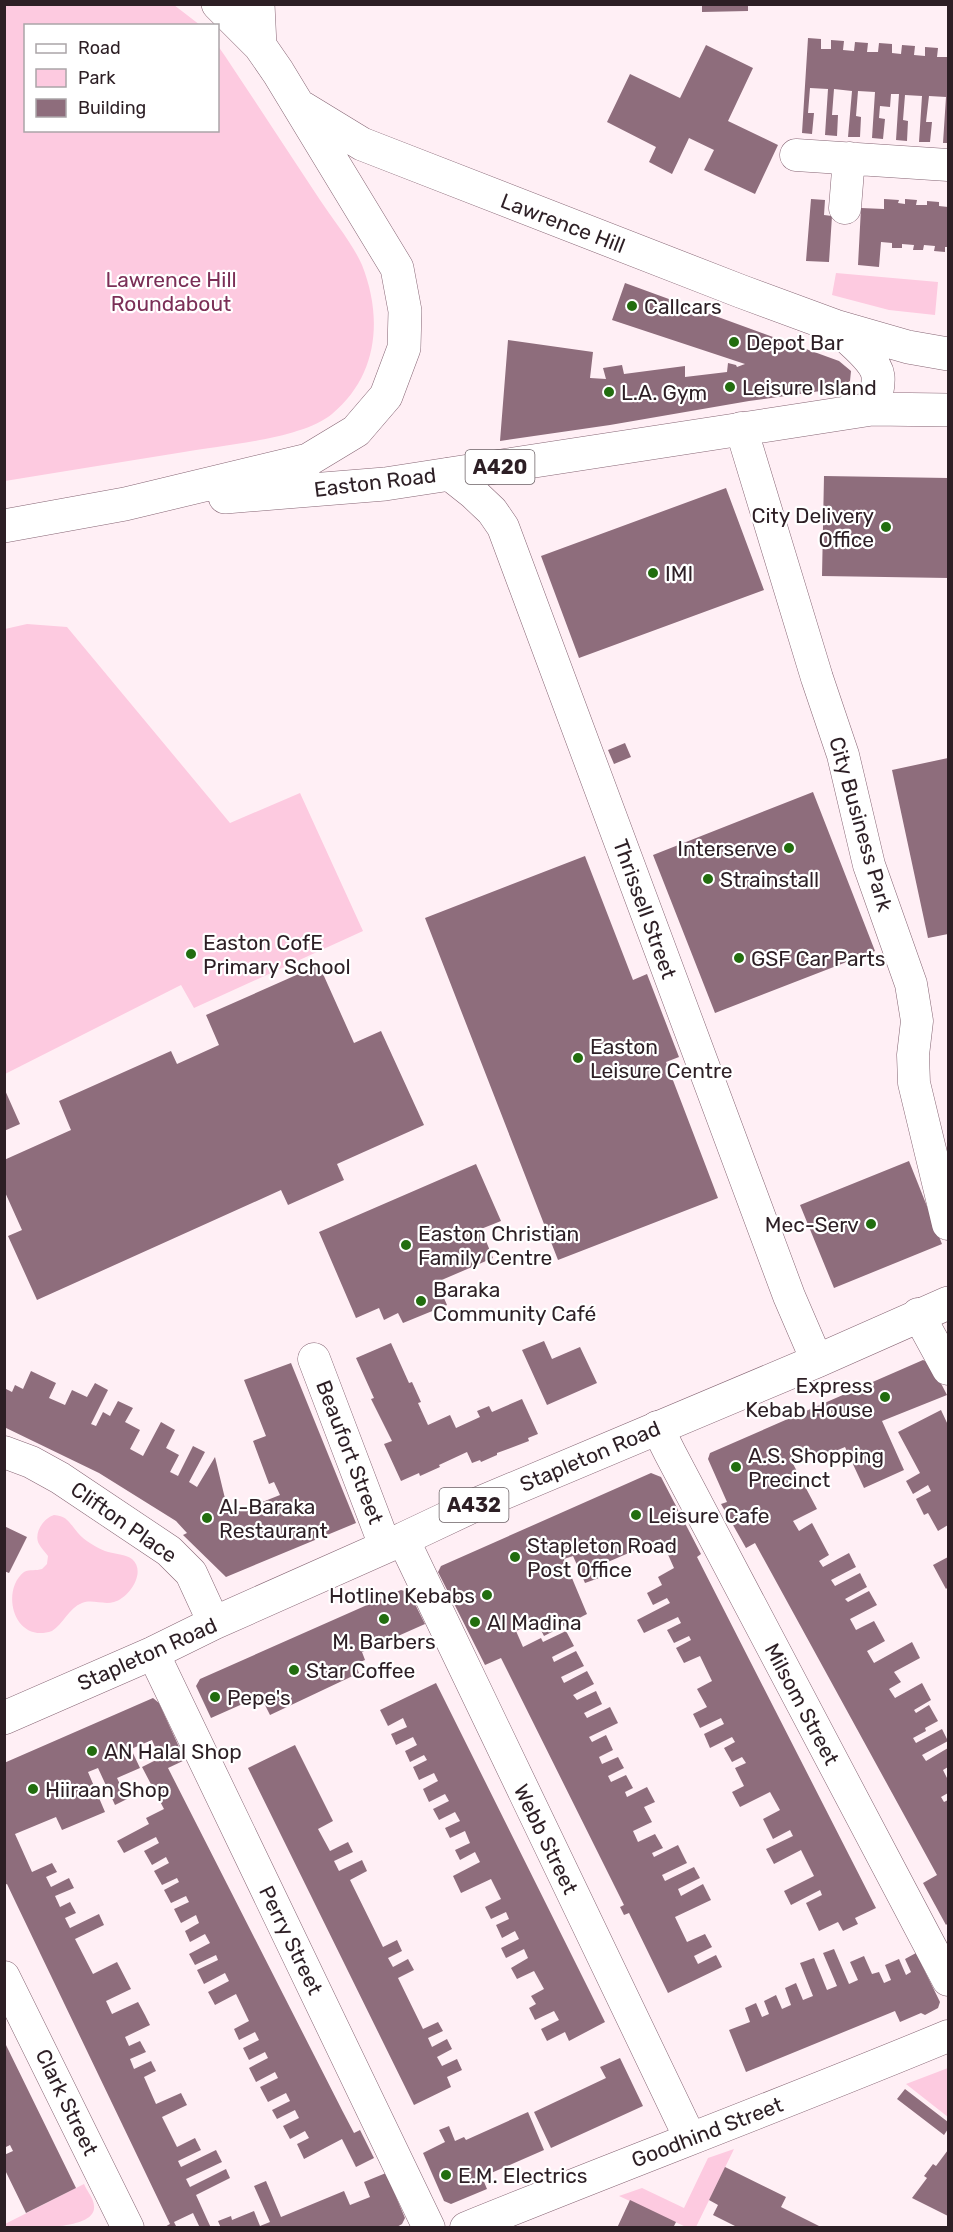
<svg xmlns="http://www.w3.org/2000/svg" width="953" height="2232" font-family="Rubik,sans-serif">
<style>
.green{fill:#fdcae0}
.building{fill:#8e6d7c}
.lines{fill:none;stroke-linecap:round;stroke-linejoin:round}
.street-casing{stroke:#866574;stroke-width:33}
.primary-casing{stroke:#866574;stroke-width:34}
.street{stroke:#fff;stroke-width:32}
.primary{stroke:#fff;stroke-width:33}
.poi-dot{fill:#226d0f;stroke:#fff;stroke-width:2}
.labels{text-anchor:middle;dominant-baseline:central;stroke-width:4.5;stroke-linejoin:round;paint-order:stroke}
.shield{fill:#fff;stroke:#6c6266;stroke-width:1.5}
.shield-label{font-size:20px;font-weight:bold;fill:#2d1f25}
.street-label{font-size:21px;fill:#2d1f25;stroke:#fff}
.park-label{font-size:21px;fill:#7b2f57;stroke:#fff}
.poi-label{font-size:21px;fill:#2d1f25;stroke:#fff;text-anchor:start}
</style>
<rect width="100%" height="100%" fill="#ffeff5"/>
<path class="green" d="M5 4 174 5 200 25 26 26V130H218V46L225 56C257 104 288 152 320 200 332 218 354 246 362 265 383 318 378 376 332 414 302 439 224 445 184 452 124 462 64 471 5 481Z
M836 273 938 282 935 315 889 310 832 295Z
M27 624 67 627 230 823 300 793 363 931 194 1008 181 985 5 1074V629Z
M54 1515C68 1516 70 1524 78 1533 85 1541 96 1547 105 1551 113 1554 125 1554 132 1559 147 1572 129 1598 114 1602 103 1605 92 1599 82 1603 69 1608 63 1624 52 1631 14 1644 0 1591 24 1572 30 1569 36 1571 42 1569L47 1564 48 1556C45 1552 41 1548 39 1544 33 1533 44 1518 54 1515Z
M948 2068V2117L906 2084Z
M734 2149 696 2227H686L619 2196 642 2188 684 2208 708 2158Z
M84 2184C87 2191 94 2199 94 2206 97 2232 21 2227 5 2228V2224Z"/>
<path class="building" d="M702 4H748V11L702 12Z
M808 38 821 39V49H831V40L844 41 843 50 854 51 855 42 868 43 867 52H878L879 43 892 44V53L901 54 902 45 915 46 914 55 925 56V47L938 48 937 57H948V143H943L946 97 929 96 926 122H932L930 142H919L922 96 905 95 903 120 908 121 907 141 896 140 899 94H891L890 107 880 106 879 118 885 119 883 139 872 138 875 92 858 91 856 116 861 117 860 137H848L852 91 834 89 832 115H838L837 136 825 135 828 89 810 88 808 113H814L812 134 802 133Z
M706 45 753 68 728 121 778 145 755 194 704 170 714 150 689 138 672 174 649 162 656 147 607 122 630 74 680 98Z
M811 199 825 200 824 215 832 216 829 262 806 261Z
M884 199 899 200 898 203 905 204V199L917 200 916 205H927V201L939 202V206L948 207V247H945V252L934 251 935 246 924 245 923 250H913L914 245 902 244V248H892V243L881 242 879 267 858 265 861 208 884 209Z
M625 283 839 361 851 371 850 381 835 389 749 401 610 425 500 441 508 340 593 352 590 378 606 379 603 368 622 365 624 374 685 366V377L727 372 728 363 736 365 737 367 745 364 612 320Z
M824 476 948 478V578L822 576Z
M726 488 764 590 579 658 541 556Z
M625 743 631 757 614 764 608 750Z
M948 758V934L928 938 892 770Z
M813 792 875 951 715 1013 653 855Z
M585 856 633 980 647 974 679 1057 666 1062 718 1198 558 1260 425 918Z
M319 965 354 1043 381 1031 424 1125 337 1164 344 1180 288 1205 281 1190 37 1300 8 1236 22 1230 4 1190V1160L71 1130 59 1101 171 1051 177 1064 219 1045 206 1015Z
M4 1088 20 1124 4 1131Z
M909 1161 942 1244 834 1288 800 1205Z
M476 1164 501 1221 481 1229 493 1258 437 1282 447 1305 403 1323 398 1313 384 1320 379 1308 356 1318 319 1232Z
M544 1341 552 1359 580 1347 597 1383 547 1405 522 1350Z
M391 1343 409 1383 412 1382 421 1402 418 1403 428 1425 450 1415 456 1428 480 1417 477 1411 489 1406 492 1412 522 1399 538 1434 528 1438 529 1441 497 1453V1455L481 1462 480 1460 472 1463 467 1452 439 1465 440 1467 420 1476 419 1473 401 1481 384 1444 392 1441 371 1399 374 1398 356 1358Z
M923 1360 931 1364 947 1395 882 1421 904 1470 864 1488 845 1447 814 1460 811 1454 792 1462 817 1509 793 1521 799 1531 812 1523 829 1555 819 1561 823 1567 849 1553 856 1567 831 1580 835 1586 860 1573 867 1587 845 1599 848 1602 869 1591 877 1605 850 1619 856 1630 874 1621 879 1630 885 1641 867 1651 874 1663 912 1642 920 1658 894 1672 901 1682 889 1689 895 1698 922 1683 931 1700 914 1710 916 1713 929 1705 938 1721 925 1728 926 1731 913 1738 916 1743 942 1729 948 1741 922 1755 926 1761 948 1748V1767L943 1770 948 1780V1793L941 1797 944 1802 948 1800V1923L946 1925 923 1883 937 1875 755 1543 746 1548 721 1504 727 1502 708 1459 710 1453Z
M291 1363 356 1523 226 1577 183 1535 187 1533 176 1521 99 1473 4 1427V1388L12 1392 15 1385 23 1389 31 1371 56 1383 49 1398 65 1405 72 1390 87 1397 95 1383 108 1390 91 1424 96 1426 103 1412 110 1416 118 1401 133 1408 125 1422 140 1430 130 1449 143 1456 161 1422 175 1430 166 1448 179 1455 170 1472 178 1476 193 1446 205 1452 189 1482 197 1487 215 1457 229 1515 280 1495 274 1482 269 1484 253 1441 266 1436 244 1380Z
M941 1410 948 1425V1525L938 1531 928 1513 924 1515 916 1499 931 1491 928 1485 913 1494 906 1481 920 1473 898 1432Z
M651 1473 661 1477 701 1554 697 1557 876 1908 855 1918 858 1924 843 1931 838 1922 819 1931 806 1903 822 1895 820 1890 791 1905 784 1891 814 1876 801 1850 774 1864 766 1849 793 1836 790 1830 773 1839 763 1819 780 1810 770 1792 740 1807 732 1792 744 1786 735 1768 746 1763 742 1757 732 1762 724 1748 735 1742 732 1737 710 1748 704 1734 724 1724 721 1718 700 1728 693 1714 707 1707 697 1689 712 1681 700 1656 684 1663 676 1648 691 1640 689 1636 674 1643 667 1630 681 1623 678 1617 644 1633 637 1620 670 1603 667 1598 653 1605 647 1593 662 1585 658 1577 674 1568 661 1539 594 1568 599 1578 585 1583 573 1556 564 1559 587 1614 544 1636 537 1622 516 1631 523 1647 541 1638 543 1642 566 1631 574 1646 552 1657 554 1662 576 1651 584 1666 561 1677 564 1683 587 1671 594 1684 573 1695 577 1700 596 1691 602 1704 584 1713 587 1718 610 1707 618 1723 589 1737 592 1742 606 1735 613 1750 599 1757 602 1764 618 1757 624 1768 608 1776 611 1782 626 1775 633 1788 625 1792 627 1797 647 1787 655 1802 644 1807 652 1822 633 1831 638 1842 655 1834 663 1848 652 1853 654 1857 678 1845 687 1863 662 1875 665 1881 694 1867 700 1878 678 1889 681 1896 703 1884 711 1900 675 1917 687 1942 705 1934 712 1947 694 1956 698 1964 716 1955 722 1967 668 1993 629 1913 624 1915 620 1907 624 1905 501 1658 485 1665 438 1572 441 1566Z
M4 1526 27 1537 9 1573 4 1571Z
M948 1557V1587L946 1589 933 1565Z
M401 1590 409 1592 425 1624 362 1652 365 1660 355 1664 359 1673 270 1715 262 1699 257 1701 256 1698 211 1718 196 1686 200 1679Z
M436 1683 605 2022 569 2041 565 2032 547 2041 541 2029 559 2020 554 2011 535 2020 529 2008 536 2004 531 1996 544 1989 534 1971 517 1979 511 1968 528 1958 524 1949 506 1958 501 1948 519 1939 515 1931 502 1938 496 1925 509 1919 506 1912 491 1919 485 1907 501 1899 491 1879 461 1893 453 1876 480 1862 475 1852 460 1860 455 1850 470 1843 465 1831 450 1838 445 1828 460 1821 455 1812 439 1820 433 1809 449 1801 445 1794 429 1802 423 1789 438 1781 434 1773 419 1780 413 1767 427 1760 424 1755 410 1762 405 1751 417 1745 413 1737 396 1745 391 1734 407 1727 403 1718 388 1726 380 1710Z
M153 1698 159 1703 185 1760 168 1768 343 2112 354 2133 360 2130 374 2158 356 2167 342 2139 304 2159 297 2144 309 2138 305 2131 290 2139 283 2126 299 2118 295 2110 277 2119 272 2110 290 2101 286 2093 268 2102 260 2087 278 2078 275 2072 256 2082 249 2068 268 2058 265 2052 249 2060 243 2048 259 2040 255 2032 239 2040 234 2029 249 2021 236 1994 215 2005 208 1992 229 1981 225 1973 204 1984 197 1970 218 1960 216 1955 195 1965 189 1954 210 1943 205 1934 190 1942 185 1931 199 1923 196 1915 181 1923 174 1909 189 1902 186 1896 171 1903 164 1890 179 1882 177 1878 162 1885 154 1871 169 1863 166 1857 152 1865 144 1851 159 1843 156 1837 124 1853 117 1841 149 1824 146 1818 164 1809 142 1767 160 1758 152 1740 131 1749 140 1768 117 1778 127 1799 115 1805 98 1768 88 1772 105 1812 62 1830 56 1817 15 1834 32 1872 52 1863 57 1872 46 1877 51 1887 69 1878 74 1888 55 1896 60 1907 70 1902 76 1913 65 1918 70 1928 99 1914 104 1925 75 1939 93 1974 117 1962 131 1989 106 2001 112 2014 138 2002 145 2015 150 2025 125 2037 129 2046 140 2041 146 2052 130 2059 134 2069 151 2061 156 2071 144 2077 156 2104 181 2093 187 2105 162 2117 177 2147 195 2138 201 2150 178 2161 181 2167 216 2150 222 2162 186 2179 190 2187 226 2169 230 2178 196 2195 211 2228H200L193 2213 174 2222 177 2228H163L170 2224 16 1903 7 1884 4 1885V1763Z
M295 1745 333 1821 318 1829 330 1851 348 1842 353 1852 334 1861 339 1871 362 1860 367 1871 350 1880 383 1947 397 1940 402 1951 388 1958 393 1967 408 1959 414 1970 398 1978 423 2029 438 2022 443 2031 428 2038 432 2047 447 2039 452 2049 437 2057 442 2066 457 2059 462 2070 447 2077 451 2087 414 2105 248 1768Z
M834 1949 849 1984 858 1980 850 1962 864 1956 872 1974 879 1972 884 1983 891 1980 885 1965 899 1959 906 1975 911 1972 905 1959 916 1953 940 2002 938 2008 925 2015 921 2013 900 2022 895 2011 746 2072 729 2030 750 2022 745 2008 756 2003 762 2017 769 2014 764 2001 776 1995 782 2009 791 2005 785 1988 796 1983 803 2000 813 1996 800 1963 814 1958 827 1990 837 1986 823 1953Z
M5 2043 76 2188 26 2213 4 2168V2155L13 2151 10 2145 4 2148Z
M620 2058 643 2106 551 2148 534 2112 606 2078 600 2067Z
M905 2089 948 2122V2129L944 2135 897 2099Z
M528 2112 544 2150 482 2177 487 2189 451 2204 444 2201 423 2153 445 2142 439 2130 449 2126 455 2141 464 2137 466 2140Z
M948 2150V2216L912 2198 927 2178 924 2176 933 2164 936 2166Z
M725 2167 786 2197 781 2207 823 2228H739L713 2215 718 2205 709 2200Z
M386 2173 405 2218 402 2224 395 2228H221L218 2221 231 2216 232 2220 254 2211 260 2226 270 2222 254 2186 266 2181 281 2217 344 2191 350 2205 370 2197 364 2182Z
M630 2200 676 2222 673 2228H617Z"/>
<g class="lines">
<defs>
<path id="street" d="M796 155 948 165
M845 208 849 158
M741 428 817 678 843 755 869 865 911 984 917 1021 913 1055 914 1083 948 1224
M449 474 473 493 492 511 503 527 789 1296 817 1361
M918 1314 948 1369
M314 1359 385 1546
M657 1427 670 1453 948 1980
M4 1452 31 1462 60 1478 169 1551 191 1573 214 1623
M403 1539 690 2138
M153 1653 429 2228
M4 1977 128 2228
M466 2228C626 2163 789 2102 948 2036"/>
<path id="primary" d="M258 4 260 46
M303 108 362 144 740 291 835 326 908 347 948 354
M838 329C849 339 876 360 878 376 879 388 875 399 872 409
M225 497 385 484 872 409 948 410
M4 526 125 504 308 460 356 431 386 396 404 348 405 311 397 268 278 72 260 46 218 4
M4 1718 153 1653 214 1623 403 1539 475 1505 817 1361 948 1303"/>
</defs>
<use href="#street" class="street-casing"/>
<use href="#primary" class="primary-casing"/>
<use href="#street" class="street"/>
<use href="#primary" class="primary"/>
</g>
<g class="poi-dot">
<circle cx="632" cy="306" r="6"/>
<circle cx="734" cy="342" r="6"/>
<circle cx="730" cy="387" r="6"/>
<circle cx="609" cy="392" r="6"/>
<circle cx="886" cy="527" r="6"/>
<circle cx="653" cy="573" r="6"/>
<circle cx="789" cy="848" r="6"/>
<circle cx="708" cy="879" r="6"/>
<circle cx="191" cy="954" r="6"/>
<circle cx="739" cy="958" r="6"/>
<circle cx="578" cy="1058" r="6"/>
<circle cx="871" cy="1224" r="6"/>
<circle cx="406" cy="1245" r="6"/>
<circle cx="421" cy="1301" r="6"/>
<circle cx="885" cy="1397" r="6"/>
<circle cx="736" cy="1467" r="6"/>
<circle cx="636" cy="1515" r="6"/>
<circle cx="207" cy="1518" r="6"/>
<circle cx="515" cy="1557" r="6"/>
<circle cx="487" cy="1595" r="6"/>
<circle cx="384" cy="1619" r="6"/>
<circle cx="475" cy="1622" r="6"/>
<circle cx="294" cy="1670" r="6"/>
<circle cx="215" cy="1697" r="6"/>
<circle cx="92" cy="1751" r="6"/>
<circle cx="33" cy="1789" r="6"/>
<circle cx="446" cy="2175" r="6"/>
</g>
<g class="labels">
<g class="shield">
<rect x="465.5" y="450" width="69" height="34" rx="4.5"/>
<rect x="439.5" y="1488" width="69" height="34" rx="4.5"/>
</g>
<g class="shield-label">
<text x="500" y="467">A420</text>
<text x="474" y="1505">A432</text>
</g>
<g class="street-label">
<text transform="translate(563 223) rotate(21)">Lawrence Hill</text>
<text transform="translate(375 482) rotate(-7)">Easton Road</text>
<text transform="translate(861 824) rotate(74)">City Business Park</text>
<text transform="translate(645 909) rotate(70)">Thrissell Street</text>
<text transform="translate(350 1452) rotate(69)">Beaufort Street</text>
<text transform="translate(590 1456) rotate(-23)">Stapleton Road</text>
<text transform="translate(124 1522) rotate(35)">Clifton Place</text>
<text transform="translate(147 1654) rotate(-24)">Stapleton Road</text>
<text transform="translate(802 1704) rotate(62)">Milsom Street</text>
<text transform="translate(546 1839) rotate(64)">Webb Street</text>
<text transform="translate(291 1940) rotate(64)">Perry Street</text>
<text transform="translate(67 2102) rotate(64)">Clark Street</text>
<text transform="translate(707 2132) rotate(-21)">Goodhind Street</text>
</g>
<g class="park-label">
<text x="171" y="279">Lawrence Hill<tspan x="171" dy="24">Roundabout</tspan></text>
</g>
<g class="poi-label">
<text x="644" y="306">Callcars</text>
<text x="746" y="342">Depot Bar</text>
<text x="742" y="387">Leisure Island</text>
<text x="621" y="392">L.A. Gym</text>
<text x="874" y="515" text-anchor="end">City Delivery<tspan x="874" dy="24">Office</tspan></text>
<text x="665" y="573">IMI</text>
<text x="777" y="848" text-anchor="end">Interserve</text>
<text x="720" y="879">Strainstall</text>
<text x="203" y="942">Easton CofE<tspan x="203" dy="24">Primary School</tspan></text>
<text x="751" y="958">GSF Car Parts</text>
<text x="590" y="1046">Easton<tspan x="590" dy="24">Leisure Centre</tspan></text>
<text x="859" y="1224" text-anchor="end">Mec-Serv</text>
<text x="418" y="1233">Easton Christian<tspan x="418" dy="24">Family Centre</tspan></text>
<text x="433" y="1289">Baraka<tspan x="433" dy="24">Community Café</tspan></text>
<text x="873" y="1385" text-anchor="end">Express<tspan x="873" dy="24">Kebab House</tspan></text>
<text x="748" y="1455">A.S. Shopping<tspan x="748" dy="24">Precinct</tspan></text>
<text x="219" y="1506">Al-Baraka<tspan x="219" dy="24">Restaurant</tspan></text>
<text x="648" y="1515">Leisure Cafe</text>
<text x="527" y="1545">Stapleton Road<tspan x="527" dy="24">Post Office</tspan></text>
<text x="475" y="1595" text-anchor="end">Hotline Kebabs</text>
<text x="487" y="1622">Al Madina</text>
<text x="384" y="1641" text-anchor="middle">M. Barbers</text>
<text x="306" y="1670">Star Coffee</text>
<text x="227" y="1697">Pepe's</text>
<text x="104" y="1751">AN Halal Shop</text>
<text x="45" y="1789">Hiiraan Shop</text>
<text x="458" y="2175">E.M. Electrics</text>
</g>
</g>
<rect width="953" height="2232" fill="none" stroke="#2d1f25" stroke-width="12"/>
<rect x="24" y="24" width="195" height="108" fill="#ffffff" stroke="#aba5a8" stroke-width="1.5"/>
<rect x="36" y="44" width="30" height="9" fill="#ffffff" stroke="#aba5a8" stroke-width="1.5"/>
<text x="78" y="54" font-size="18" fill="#2d1f25">Road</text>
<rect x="36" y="69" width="30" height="18" fill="#fdcae0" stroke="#aba5a8" stroke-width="1.5"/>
<text x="78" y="84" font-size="18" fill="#2d1f25">Park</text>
<rect x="36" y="99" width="30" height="18" fill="#8e6d7c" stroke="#aba5a8" stroke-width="1.5"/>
<text x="78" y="114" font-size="18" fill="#2d1f25">Building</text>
</svg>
